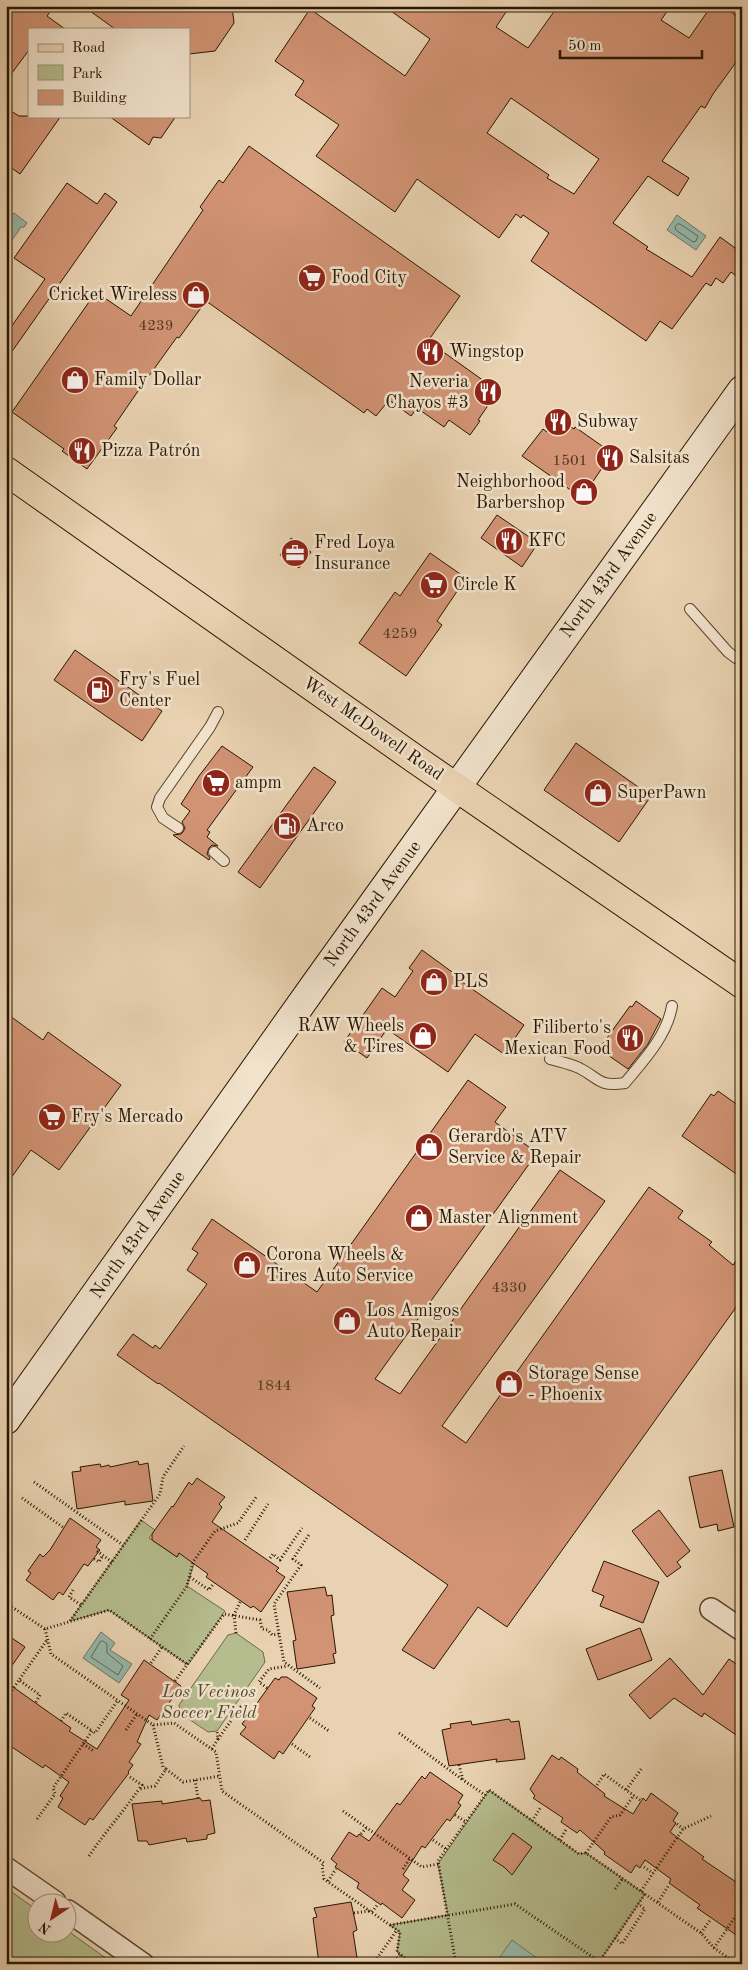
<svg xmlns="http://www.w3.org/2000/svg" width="748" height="1970" font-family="'Old Standard TT',serif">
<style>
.green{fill:#b5bc8d;stroke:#6f6946}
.water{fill:#97b8aa;stroke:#6b7766}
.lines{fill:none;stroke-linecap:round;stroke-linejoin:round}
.shore{stroke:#606755;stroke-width:1}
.building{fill:#d19374;stroke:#291600;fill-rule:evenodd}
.service-casing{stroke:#59452c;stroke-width:12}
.minor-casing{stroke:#59452c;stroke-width:24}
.secondary-casing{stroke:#291600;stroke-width:30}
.primary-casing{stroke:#291600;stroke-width:30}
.path{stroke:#291600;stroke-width:3;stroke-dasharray:1 2.5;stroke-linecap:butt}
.service{stroke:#f1e2cc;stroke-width:10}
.minor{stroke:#f1e2cc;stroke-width:21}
.secondary{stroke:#f1e2cc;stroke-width:28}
.primary{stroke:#e9d2b1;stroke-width:28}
.labels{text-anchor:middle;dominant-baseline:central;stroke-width:5;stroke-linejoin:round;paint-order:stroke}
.number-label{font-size:15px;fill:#53351d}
.poi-label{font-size:18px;fill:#291600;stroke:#f1e2cc;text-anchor:start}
.street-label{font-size:18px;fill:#291600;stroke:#f1e2cc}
.park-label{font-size:18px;font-style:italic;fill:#53482a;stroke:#f1e2cc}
</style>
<rect width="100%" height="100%" fill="#e9d2b1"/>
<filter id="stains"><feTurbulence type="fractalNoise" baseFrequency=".004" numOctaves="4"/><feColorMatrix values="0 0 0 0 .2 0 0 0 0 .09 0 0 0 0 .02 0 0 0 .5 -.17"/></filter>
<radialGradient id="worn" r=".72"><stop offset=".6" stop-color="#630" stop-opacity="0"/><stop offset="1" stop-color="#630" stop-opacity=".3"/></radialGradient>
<path class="green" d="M141 1520 155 1530 149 1538 177 1557 181 1550 195 1560 187 1586 225 1611 188 1665 109 1610 70 1621Z
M236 1633 263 1652 265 1662 217 1731 208 1732 180 1713 179 1705 228 1635Z
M489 1790 579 1854 586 1853 645 1894 600 1961 603 1964H413L397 1952 400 1932 390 1925 448 1915 438 1864Z
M6 1888 37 1910 38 1932H68V1931L114 1964H6Z"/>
<path class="water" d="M14 213 27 223 24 227H21L6 249V222Z
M677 215 706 236 696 250 667 230Z
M101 1632 115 1643 110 1650 132 1664 119 1683 83 1658Z
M512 1940 545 1964H501L497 1961Z"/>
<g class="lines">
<path class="shore" d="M678 224H680L698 236 696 241 693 242 676 230 675 227Z
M103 1641 107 1644V1653L123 1666 118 1675 91 1657 100 1642Z"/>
</g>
<path class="building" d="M6 6H54L47 16 65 29H29V50L6 81Z
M83 6H232L234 23 215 51 189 54V29H115Z
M384 6H510L496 27 528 48 558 6H671L661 20 689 38 710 8 716 12 720 6H723L742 20V54L713 94 705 108 701 106 662 161 689 178 678 196 648 176 613 223 648 247 646 249 692 277 720 237 742 253V280L731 272 723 283 716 278 711 286 706 283 672 329 660 321 646 341 531 261 549 233 523 215 521 218 516 214 499 238 417 179 395 212 316 156 339 125 295 95 304 81 275 61 310 9 405 76 430 39ZM511 98 599 159 574 194 547 178 549 175 487 133Z
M6 108 19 116H61L20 174 6 164Z
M109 116H176L161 138 153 137 149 145Z
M249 146 460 296 428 341 498 391 478 420 480 421 470 435 449 420 444 427 417 408 411 416 389 400 376 416 367 409 364 413 206 301 179 338 177 337 136 394 114 426 117 428 87 469 62 451 64 449 12 412 96 292 131 316 203 210 200 207 219 180 223 183Z
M67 183 97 204 105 193 117 202 6 360V334L45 279 14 258Z
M557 418 574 429 575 427 612 453 582 498 522 456 543 429 547 432Z
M497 515 538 543 522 567 481 538Z
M291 538 311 552 299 568 280 555Z
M430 553 466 578 437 621 442 625 406 676 359 643 395 592 400 596Z
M75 650 162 711 142 741 54 680Z
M576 743 651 796 619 842 544 790Z
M222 746 253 767 207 830 210 832 207 837 218 846 212 845 209 848 207 854 210 858 209 860 173 835 181 834 183 832 185 828 182 822 190 811 181 804 199 776Z
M314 767 336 782 260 888 238 872Z
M422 950 463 980 462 982 524 1025 504 1054 475 1034 448 1072 387 1029 367 1058 344 1042 382 988 395 997 413 971 409 968Z
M636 1001 661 1019 648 1044 628 1069 599 1049 630 1006 632 1007Z
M6 1013 43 1040 48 1032 121 1085 59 1170 31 1150 6 1185Z
M468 1080 506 1107 495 1122 537 1153 375 1379 400 1394 560 1170 605 1201 442 1426 466 1443 649 1187 683 1211 678 1218 712 1242 709 1245 733 1265 742 1253V1299L507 1627 478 1607 434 1669 402 1650 448 1585 159 1383 158 1384 117 1355 133 1334 153 1348 155 1345 160 1349 207 1284 187 1270 198 1253 192 1249 212 1219 317 1292Z
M718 1091 742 1108V1178L682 1136 711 1094 714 1096Z
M138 1461 139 1465 148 1463 153 1501 125 1505V1501L77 1509 72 1472 81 1471 80 1467 100 1464 101 1467 109 1465 110 1467Z
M722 1470 734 1527 718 1531 717 1524 700 1528 689 1477Z
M197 1478 225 1497 219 1504 222 1507 212 1522 279 1568 276 1571 285 1577 261 1612 253 1606 251 1608 206 1577 208 1574 179 1553 177 1557 152 1540V1534L172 1506 173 1507 189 1482 192 1485Z
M659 1510 690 1551 677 1562 681 1567 667 1577 632 1531Z
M70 1518 101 1540 96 1547 100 1550 88 1566 84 1564 63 1595 59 1592 53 1600 26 1580 31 1573 28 1571 40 1554 43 1557 50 1550Z
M604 1561 659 1582 643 1623 600 1606 604 1596 592 1591Z
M325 1587 327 1596 332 1595 334 1615 331 1616 336 1653 333 1654 335 1663 297 1669 293 1641 296 1640 287 1592Z
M640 1628 652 1660 598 1680 586 1649Z
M6 1634 25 1647 6 1674Z
M670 1658 703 1695 729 1659 742 1668V1739L704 1713 702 1717 674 1698 650 1719 629 1695Z
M144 1660 181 1686 157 1720 149 1715 137 1742 141 1744 129 1762 133 1765 128 1772 129 1773 93 1820 90 1818 85 1825 58 1807 63 1798 60 1796 69 1782 45 1765 43 1768 6 1743V1682L71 1728 69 1731 97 1749 129 1700 121 1695Z
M281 1677H287L317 1698 312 1706 315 1708 283 1754 279 1751 274 1759 240 1734 246 1727 242 1724 275 1678 279 1680Z
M509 1719 511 1722 519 1721 525 1759 496 1762 497 1759 449 1766 442 1730 451 1728 450 1724 471 1721 472 1725Z
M552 1755 559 1760 561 1757 578 1769 577 1772 605 1794 604 1796 633 1814 643 1798 646 1801 651 1793 678 1813 673 1821 676 1823 670 1832 704 1857 702 1859 742 1886V1939L697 1908 700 1905 669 1883 671 1879 645 1860 640 1868 636 1865 631 1873 604 1854 605 1852 580 1830 577 1833 561 1822 563 1818 533 1798 535 1796 530 1789Z
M430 1772 463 1795 458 1803 461 1805 450 1821 447 1819 425 1848 422 1846 403 1875 409 1880 402 1890 415 1900 402 1918 382 1903 381 1905 357 1888 359 1883 335 1867 337 1864 331 1859 349 1832 357 1837 359 1834 369 1841 397 1803 400 1805 422 1776 425 1779Z
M200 1798 202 1801 210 1800 215 1833 207 1835V1839L187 1842 186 1838 149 1845 147 1841H138L132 1804 162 1801V1804Z
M513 1833 532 1847 512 1875 504 1867 493 1860Z
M351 1902 357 1930 353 1932 358 1964H319L313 1918 317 1917 314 1908Z"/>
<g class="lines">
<defs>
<path id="service" d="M690 609 728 652 736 658 742 656
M178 828 163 818 157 807 160 798 210 727 218 712
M214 852 224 861
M550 1059C560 1062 572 1064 581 1069 600 1079 599 1087 625 1083 643 1061 667 1036 672 1006"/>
<path id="minor" d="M711 1609 742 1630
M6 1868 55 1902
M68 1911 143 1964"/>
<path id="secondary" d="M6 1420 316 983 742 390"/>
<path id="primary" d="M6 471 415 759 742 984"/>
</defs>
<use href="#service" class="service-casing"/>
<use href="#minor" class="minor-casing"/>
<use href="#secondary" class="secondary-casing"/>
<use href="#primary" class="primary-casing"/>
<path class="path" d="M34 1482 123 1545
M22 1498 64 1528
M245 1540 268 1504
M97 1551 112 1562
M270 1558 273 1554 280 1560 302 1528
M94 1559 99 1562 103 1555
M190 1577 209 1590 214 1583
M73 1590 69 1597 81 1605
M6 1603 45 1629 109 1610 188 1665
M70 1621 160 1494 163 1477 184 1446
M45 1629 51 1654 153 1725 174 1723 216 1752 222 1791 324 1863 322 1866 324 1879 400 1932 397 1952 413 1964
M236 1633 234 1615 240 1602
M279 1634 274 1604 301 1565 293 1559 310 1533
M150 1639 187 1586 193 1562 215 1531 238 1523 257 1496
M151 1663 162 1647
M175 1681 224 1614 260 1620 262 1629 268 1630 272 1635 279 1634 284 1662 320 1688
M267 1688 259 1682 269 1669 288 1666
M6 1699 19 1680
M36 1702 40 1695 19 1680 47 1640
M310 1718 329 1731
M61 1721 66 1713 92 1731
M153 1725 163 1767 166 1769
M126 1730 137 1714
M399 1733 463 1780
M218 1739 241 1707 249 1713
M83 1744 94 1751
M292 1744 310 1757
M212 1749 218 1739 217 1731
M459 1765 463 1780 485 1795
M130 1777 142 1785 139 1789 155 1786 166 1769 183 1782 220 1776
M195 1780 198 1798
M597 1785 604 1774 626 1790
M640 1800 626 1790 642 1768
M343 1811 422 1867 438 1864
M455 1815 466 1822
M37 1819 55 1794 53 1788 92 1731 95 1733 118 1700
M532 1821 541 1807
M677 1824 683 1829
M361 1834 367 1827
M433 1840 446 1849
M560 1840 567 1828
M586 1853 611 1817 620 1815 634 1795
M89 1856C105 1832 123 1812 139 1789
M644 1867 653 1873
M403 1869 410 1858
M328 1881 336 1869
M615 1889 623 1878
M641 1891 683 1829 711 1816
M658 1902 669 1885
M372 1912 378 1904
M354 1913 369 1911
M390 1925 515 1904 603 1964
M701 1933 711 1919
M615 1938 622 1944 645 1909 638 1904
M714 1948 742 1907
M599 1962 645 1894
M736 1963 742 1955
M373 1964 397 1930
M393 1964 400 1954
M456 1964 438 1861 489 1790 579 1854 586 1853 701 1933 714 1948 737 1964"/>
<use href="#service" class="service"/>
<use href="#minor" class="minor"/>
<use href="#secondary" class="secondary"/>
<use href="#primary" class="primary"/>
</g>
<defs>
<symbol id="supermarket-disc" viewBox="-11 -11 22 22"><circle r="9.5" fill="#8f2418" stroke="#f1e2cc"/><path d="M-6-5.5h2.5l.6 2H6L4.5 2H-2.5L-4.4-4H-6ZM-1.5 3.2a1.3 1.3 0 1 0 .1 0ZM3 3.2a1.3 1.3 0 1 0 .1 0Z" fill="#fff"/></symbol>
<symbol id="shop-disc" viewBox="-11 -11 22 22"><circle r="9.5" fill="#8f2418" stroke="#f1e2cc"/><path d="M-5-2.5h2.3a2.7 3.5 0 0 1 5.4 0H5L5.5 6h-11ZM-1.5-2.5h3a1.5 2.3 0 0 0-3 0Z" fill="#fff"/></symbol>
<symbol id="restaurant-disc" viewBox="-11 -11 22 22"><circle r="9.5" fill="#8f2418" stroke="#f1e2cc"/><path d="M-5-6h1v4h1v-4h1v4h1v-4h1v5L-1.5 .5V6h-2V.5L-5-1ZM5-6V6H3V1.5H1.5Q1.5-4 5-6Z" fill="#fff"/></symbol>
<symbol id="office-disc" viewBox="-11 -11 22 22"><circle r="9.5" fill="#8f2418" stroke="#f1e2cc"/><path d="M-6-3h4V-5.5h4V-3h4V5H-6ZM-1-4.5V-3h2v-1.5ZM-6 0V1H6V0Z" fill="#fff"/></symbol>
<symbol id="fuel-disc" viewBox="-11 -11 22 22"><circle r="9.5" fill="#8f2418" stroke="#f1e2cc"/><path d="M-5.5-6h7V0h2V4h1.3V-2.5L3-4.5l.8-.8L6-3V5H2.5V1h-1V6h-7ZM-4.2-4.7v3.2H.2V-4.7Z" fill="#fff"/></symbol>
</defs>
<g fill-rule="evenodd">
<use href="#supermarket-disc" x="296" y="262" width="32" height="32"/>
<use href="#shop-disc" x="180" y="279" width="32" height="32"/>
<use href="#restaurant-disc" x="414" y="336" width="32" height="32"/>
<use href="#shop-disc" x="59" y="364" width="32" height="32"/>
<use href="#restaurant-disc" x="472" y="376" width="32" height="32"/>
<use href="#restaurant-disc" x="542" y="406" width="32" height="32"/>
<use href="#restaurant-disc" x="66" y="435" width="32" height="32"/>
<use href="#restaurant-disc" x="594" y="442" width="32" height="32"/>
<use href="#shop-disc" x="568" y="476" width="32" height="32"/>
<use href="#restaurant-disc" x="493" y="525" width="32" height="32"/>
<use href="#office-disc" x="279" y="537" width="32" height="32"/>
<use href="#supermarket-disc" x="418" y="569" width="32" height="32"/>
<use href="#fuel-disc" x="84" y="674" width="32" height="32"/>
<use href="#supermarket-disc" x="200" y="767" width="32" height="32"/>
<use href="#shop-disc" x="582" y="777" width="32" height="32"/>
<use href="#fuel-disc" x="271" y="810" width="32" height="32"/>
<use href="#shop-disc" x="418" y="966" width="32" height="32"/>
<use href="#shop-disc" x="407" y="1020" width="32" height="32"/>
<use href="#restaurant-disc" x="614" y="1022" width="32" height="32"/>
<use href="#supermarket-disc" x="36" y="1101" width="32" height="32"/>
<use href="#shop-disc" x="413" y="1131" width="32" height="32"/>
<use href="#shop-disc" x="403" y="1202" width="32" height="32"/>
<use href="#shop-disc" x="231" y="1249" width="32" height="32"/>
<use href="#shop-disc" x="331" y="1305" width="32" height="32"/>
<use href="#shop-disc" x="493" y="1368" width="32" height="32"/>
</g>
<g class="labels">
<g class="number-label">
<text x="156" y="326">4239</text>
<text x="570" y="461">1501</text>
<text x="400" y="634">4259</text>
<text x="509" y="1288">4330</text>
<text x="274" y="1386">1844</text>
</g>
<g class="poi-label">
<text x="331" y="278">Food City</text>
<text x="177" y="295" text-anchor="end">Cricket Wireless</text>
<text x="449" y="352">Wingstop</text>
<text x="94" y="380">Family Dollar</text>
<text x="469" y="382" text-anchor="end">Neveria<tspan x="469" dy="21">Chayos #3</tspan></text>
<text x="577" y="422">Subway</text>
<text x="101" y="451">Pizza Patrón</text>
<text x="629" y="458">Salsitas</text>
<text x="565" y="482" text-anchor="end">Neighborhood<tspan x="565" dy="21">Barbershop</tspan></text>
<text x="528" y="541">KFC</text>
<text x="314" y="543">Fred Loya<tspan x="314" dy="21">Insurance</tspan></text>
<text x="453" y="585">Circle K</text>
<text x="119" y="680">Fry's Fuel<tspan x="119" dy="21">Center</tspan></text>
<text x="235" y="783">ampm</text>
<text x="617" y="793">SuperPawn</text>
<text x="306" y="826">Arco</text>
<text x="453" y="982">PLS</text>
<text x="404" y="1026" text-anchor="end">RAW Wheels<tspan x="404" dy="21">&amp; Tires</tspan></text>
<text x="611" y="1028" text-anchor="end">Filiberto's<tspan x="611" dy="21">Mexican Food</tspan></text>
<text x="71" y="1117">Fry's Mercado</text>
<text x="448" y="1137">Gerardo's ATV<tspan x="448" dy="21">Service &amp; Repair</tspan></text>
<text x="438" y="1218">Master Alignment</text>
<text x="266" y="1255">Corona Wheels &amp;<tspan x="266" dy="21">Tires Auto Service</tspan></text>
<text x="366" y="1311">Los Amigos<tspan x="366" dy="21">Auto Repair</tspan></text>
<text x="528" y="1374">Storage Sense<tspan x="528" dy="21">- Phoenix</tspan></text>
</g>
<g class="street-label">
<text transform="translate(609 575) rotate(-54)">North 43rd Avenue</text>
<text transform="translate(373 729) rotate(35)">West McDowell Road</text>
<text transform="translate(373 904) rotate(-54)">North 43rd Avenue</text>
<text transform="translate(138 1235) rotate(-55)">North 43rd Avenue</text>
</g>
<g class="park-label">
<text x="209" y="1692">Los Vecinos<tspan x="209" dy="21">Soccer Field</tspan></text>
</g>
</g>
<rect width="748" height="1970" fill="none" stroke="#e9d2b1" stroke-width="25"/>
<rect x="8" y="8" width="733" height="1955" fill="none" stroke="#291600" stroke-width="2.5"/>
<rect x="12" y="12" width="723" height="1945" fill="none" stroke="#291600"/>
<rect x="28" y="28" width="162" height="90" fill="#f1e2cc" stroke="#a1907a"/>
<rect x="38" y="44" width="25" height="8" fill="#e9d2b1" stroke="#a1907a"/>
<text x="72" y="52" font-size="15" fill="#291600">Road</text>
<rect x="38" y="65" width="25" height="15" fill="#b5bc8d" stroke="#a1907a"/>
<text x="72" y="78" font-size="15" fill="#291600">Park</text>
<rect x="38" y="90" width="25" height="15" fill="#d19374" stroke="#a1907a"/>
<text x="72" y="102" font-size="15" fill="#291600">Building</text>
<g transform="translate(52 1918) rotate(215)"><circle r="24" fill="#f1e2cc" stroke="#a1907a"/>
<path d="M0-4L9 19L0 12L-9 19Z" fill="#8f2418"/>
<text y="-8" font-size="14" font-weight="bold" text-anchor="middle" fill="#291600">N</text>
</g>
<path d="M560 50v8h142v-8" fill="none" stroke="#291600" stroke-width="2.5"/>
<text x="568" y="50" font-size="15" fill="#291600" stroke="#f1e2cc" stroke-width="4" paint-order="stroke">50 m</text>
<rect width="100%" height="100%" filter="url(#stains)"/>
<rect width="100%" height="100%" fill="url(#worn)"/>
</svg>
